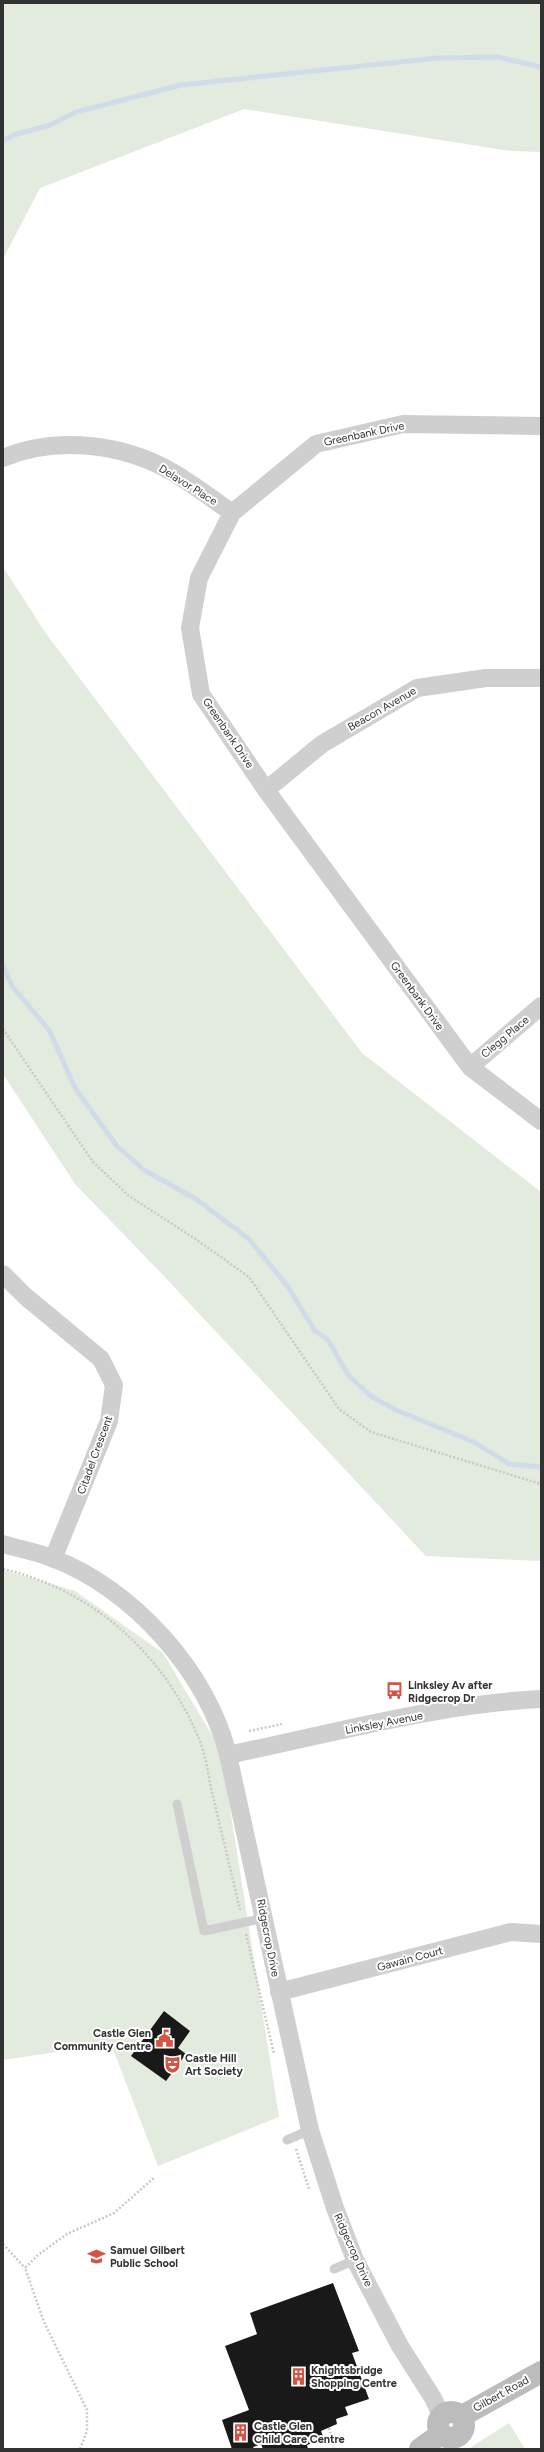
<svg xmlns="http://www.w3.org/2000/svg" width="544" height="2452" font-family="Figtree,sans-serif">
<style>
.green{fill:#e3eade}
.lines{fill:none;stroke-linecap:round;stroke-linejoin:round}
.stream{stroke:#d0dcea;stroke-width:5}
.building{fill:#191919}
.path{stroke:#c9c9c9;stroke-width:2.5;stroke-dasharray:2 2;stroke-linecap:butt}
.service{stroke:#cfcfcf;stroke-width:9}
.minor{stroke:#cfcfcf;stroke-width:18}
.secondary{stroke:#bcbcbc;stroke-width:22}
.labels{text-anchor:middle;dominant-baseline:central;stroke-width:4;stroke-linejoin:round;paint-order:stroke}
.street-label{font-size:11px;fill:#323232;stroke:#fff}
.poi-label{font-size:11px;font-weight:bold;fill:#323232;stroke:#fff;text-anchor:start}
</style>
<rect width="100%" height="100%" fill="#fff"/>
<path class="green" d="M3 3H541V152L510 151 244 109 40 188 3 259Z
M3 567 47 635 362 1053 541 1192V1561L426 1556 161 1273 75 1184 3 1074Z
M3 1570 75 1591 163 1653 218 1745 226 1783 279 2117 158 2166 111 2044 3 2060Z
M509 2423 525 2449H468Z"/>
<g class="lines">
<path class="stream" d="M3 141 14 135 50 125 76 112 181 85 438 58 498 57 541 67
M3 966 12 986 49 1030 75 1088 116 1145 144 1170 196 1199 249 1239 288 1287 315 1331 328 1340 349 1376 372 1397 396 1410 474 1442 509 1464 541 1467"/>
</g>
<path class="building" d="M164 2011 190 2031 178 2048 186 2054 166 2081 131 2056Z
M333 2283 359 2351 352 2353 369 2399 345 2407 348 2415 336 2419 337 2424 321 2431 324 2439 307 2445 308 2449H263L261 2444 253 2447 254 2449H232L222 2420 249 2410 225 2346 257 2334 250 2313Z"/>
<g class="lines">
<path class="path" d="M3 1029 93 1162 129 1196 194 1238 249 1277 339 1409 371 1432 541 1484
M3 1569C92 1589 165 1655 199 1739 206 1755 208 1775 212 1792 221 1831 231 1871 240 1910
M249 1731 282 1724
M246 1934 274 2054
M296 2149 309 2189
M3 2244 25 2268
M329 2428 334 2449
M80 2449 87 2431V2410L44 2322 25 2268 38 2255 67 2234 114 2213 155 2177"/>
<path class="service" d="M177 1804 204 1931 265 1918
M287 2140 310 2130
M334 2269 355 2260"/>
<path class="minor" d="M541 426 403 424 316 444 232 513 199 578 190 628 201 694 266 790 470 1067 541 1121
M3 458C57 435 125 444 174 473 194 485 213 499 232 513
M266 790 322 744 417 688 486 678H541
M470 1067 541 1006
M3 1274 25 1296 101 1359 114 1385 109 1421 53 1559
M3 1544C19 1549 37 1552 52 1558 132 1588 208 1672 228 1755L310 2130 335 2208 355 2260 400 2346 433 2398 441 2415
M228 1755C330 1734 437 1704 541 1699
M279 1992 511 1932 541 1934"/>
<path class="secondary" d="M438 2425a13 13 0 1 1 26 0a13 13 0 1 1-26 0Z
M462 2416 541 2372
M420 2449 441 2434"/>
</g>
<defs>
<symbol id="bus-bare" viewBox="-9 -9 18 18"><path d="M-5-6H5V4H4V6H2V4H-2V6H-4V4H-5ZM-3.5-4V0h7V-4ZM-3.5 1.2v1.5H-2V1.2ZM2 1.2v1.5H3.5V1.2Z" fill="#d65446" stroke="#fff" stroke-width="2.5" paint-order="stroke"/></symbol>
<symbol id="civic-bare" viewBox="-9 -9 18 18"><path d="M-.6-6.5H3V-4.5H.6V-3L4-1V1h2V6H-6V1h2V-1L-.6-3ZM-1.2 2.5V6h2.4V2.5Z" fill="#d65446" stroke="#fff" stroke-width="2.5" paint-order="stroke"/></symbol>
<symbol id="theatre-bare" viewBox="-9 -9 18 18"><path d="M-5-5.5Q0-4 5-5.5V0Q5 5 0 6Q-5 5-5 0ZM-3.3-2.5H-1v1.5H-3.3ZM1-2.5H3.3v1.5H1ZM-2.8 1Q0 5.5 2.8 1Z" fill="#d65446" stroke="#fff" stroke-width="2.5" paint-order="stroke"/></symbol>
<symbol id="school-bare" viewBox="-9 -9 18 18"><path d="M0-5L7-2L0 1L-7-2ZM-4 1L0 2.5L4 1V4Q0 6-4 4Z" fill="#d65446" stroke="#fff" stroke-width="2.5" paint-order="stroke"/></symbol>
<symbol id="building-bare" viewBox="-9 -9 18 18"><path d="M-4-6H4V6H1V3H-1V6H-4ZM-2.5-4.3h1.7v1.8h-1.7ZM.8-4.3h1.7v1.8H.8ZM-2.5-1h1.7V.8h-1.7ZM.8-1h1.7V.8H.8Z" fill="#d65446" stroke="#fff" stroke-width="2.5" paint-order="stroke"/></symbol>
</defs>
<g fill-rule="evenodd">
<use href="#bus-bare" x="382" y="1678" width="25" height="25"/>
<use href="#civic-bare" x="152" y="2026" width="25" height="25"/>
<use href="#theatre-bare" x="160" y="2052" width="25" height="25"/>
<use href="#school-bare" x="84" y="2244" width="25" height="25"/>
<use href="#building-bare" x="286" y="2364" width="25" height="25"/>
<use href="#building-bare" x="228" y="2420" width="25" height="25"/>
</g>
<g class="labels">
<g class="street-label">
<text transform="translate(364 434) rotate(-12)">Greenbank Drive</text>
<text transform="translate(188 485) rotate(32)">Delavor Place</text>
<text transform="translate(382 709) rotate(-30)">Beacon Avenue</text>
<text transform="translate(228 733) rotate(56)">Greenbank Drive</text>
<text transform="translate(417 996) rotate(54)">Greenbank Drive</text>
<text transform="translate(505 1037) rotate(-40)">Clegg Place</text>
<text transform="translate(95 1455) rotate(-70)">Citadel Crescent</text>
<text transform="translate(384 1723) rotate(-11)">Linksley Avenue</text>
<text transform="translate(268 1938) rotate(79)">Ridgecrop Drive</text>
<text transform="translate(410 1959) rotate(-15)">Gawain Court</text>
<text transform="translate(353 2250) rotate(66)">Ridgecrop Drive</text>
<text transform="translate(501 2394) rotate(-29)">Gilbert Road</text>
</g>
<g class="poi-label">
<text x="408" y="1685">Linksley Av after<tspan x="408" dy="13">Ridgecrop Dr</tspan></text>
<text x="151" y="2033" text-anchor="end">Castle Glen<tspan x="151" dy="13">Community Centre</tspan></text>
<text x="185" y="2058">Castle Hill<tspan x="185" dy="13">Art Society</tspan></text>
<text x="110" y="2250">Samuel Gilbert<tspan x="110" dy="13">Public School</tspan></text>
<text x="311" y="2370">Knightsbridge<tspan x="311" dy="13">Shopping Centre</tspan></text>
<text x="254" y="2426">Castle Glen<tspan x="254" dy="13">Child Care Centre</tspan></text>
</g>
</g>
<rect width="544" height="2452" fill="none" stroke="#323232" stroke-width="8"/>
</svg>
